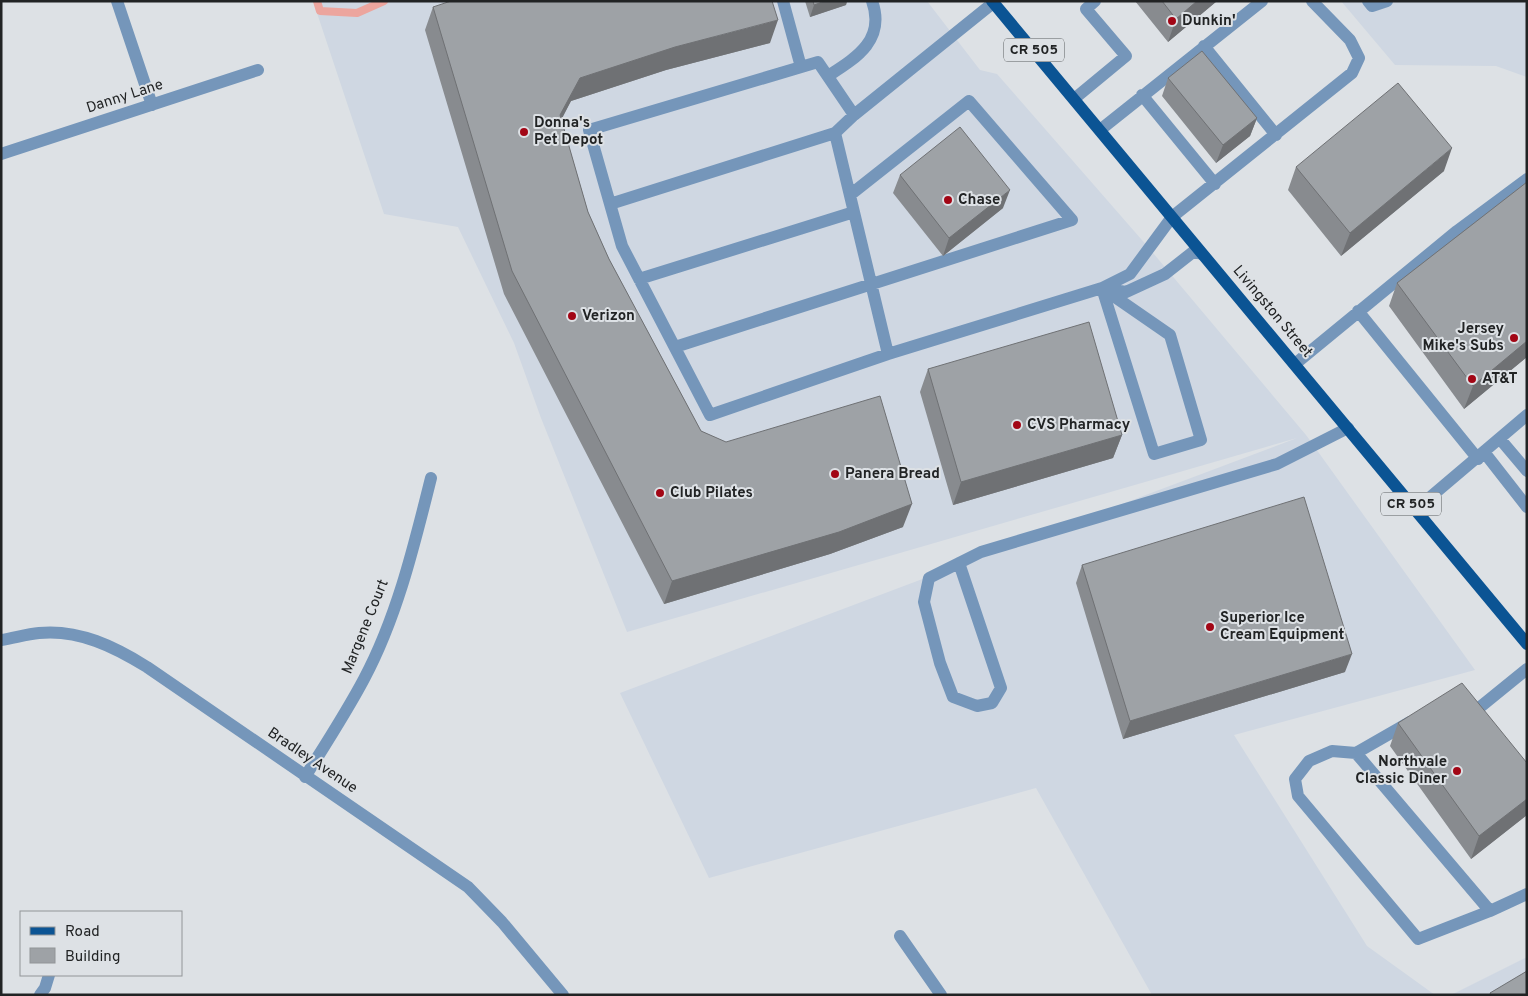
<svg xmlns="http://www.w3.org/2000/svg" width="1528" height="996" font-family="Overpass,sans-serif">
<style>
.built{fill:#cfd7e2}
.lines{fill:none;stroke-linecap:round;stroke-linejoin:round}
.stream{stroke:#eca59e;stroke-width:8}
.service{stroke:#7596ba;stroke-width:12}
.minor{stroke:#7596ba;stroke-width:12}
.primary{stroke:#0b5494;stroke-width:12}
.wall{fill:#888b8f}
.shaded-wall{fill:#6f7174}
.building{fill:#9ea2a6;stroke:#6f7174}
.poi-dot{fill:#a20615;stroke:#dde1e5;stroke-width:2}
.labels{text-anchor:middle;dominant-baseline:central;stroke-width:4;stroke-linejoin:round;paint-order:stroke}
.shield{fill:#dde1e5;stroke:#595c5e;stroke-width:1}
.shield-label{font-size:14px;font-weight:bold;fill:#212324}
.poi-label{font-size:15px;font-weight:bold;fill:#212324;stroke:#dde1e5;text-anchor:start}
.street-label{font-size:15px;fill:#212324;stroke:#dde1e5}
</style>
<rect width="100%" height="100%" fill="#dde1e5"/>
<path class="built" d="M313 1H927L980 70 997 74 1148 247 1306 435 1475 670 1234 735 1367 946 1435 995H1152L1036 788 709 878 620 693 1297 438 627 632 541 418 514 343 458 227 384 214Z
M1341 1H1527V77L1496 66 1395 65Z
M1527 957V995H1451Z"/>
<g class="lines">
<path class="stream" d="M317 1 320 11 357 13 384 1"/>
<path class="service" d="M783 1 801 67
M1368 1 1372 6 1387 1
M993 3 854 115 835 133 888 354 1102 288 1130 274 1172 217 1352 73 1359 58 1350 40 1312 1
M1204 46 1276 135
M828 76C856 58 886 40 872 1
M1142 95 1215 184
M1074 99 1126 56 1086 9 1095 1
M854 115 818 62 589 130 622 246 710 415 888 354
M1100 130 1262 1
M610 204 835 133
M639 279 854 212
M1102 288 1170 335 1201 440 1154 454Z
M1107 289 1126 292 1165 274 1193 252 1202 254
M1358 311 1478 459
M675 347 1072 220 969 101 850 195
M1295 364 1457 231 1527 179
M1500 439 1527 471
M1484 452 1527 507
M1415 510 1527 415
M959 563 1001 688 992 703 977 706 953 697 940 663 924 602 929 578 981 552 1277 464 1348 428
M1474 712 1527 669
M1410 722 1356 753 1332 751 1309 761 1295 779 1298 796 1418 939 1490 911
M1356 753 1490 911 1527 894"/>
<path class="minor" d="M117 1 152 105
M1 154 258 70
M1 640C14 638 27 634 39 633 79 629 115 647 147 667L468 887 502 922 563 995
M305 777C325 745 346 713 364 679 397 617 414 546 431 478
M900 936 941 995
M40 995 45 988 49 975"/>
<path class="primary" d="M992 1 1527 644"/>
</g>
<path class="wall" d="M805 1H847L846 5 810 17Z
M1135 1H1217L1168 42Z
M433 7 770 43 666 70 571 101 561 119 588 212 609 259 701 431 903 527 830 554 664 604 504 294 425 30Z
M1168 78 1257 118 1250 136 1216 163 1162 96Z
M1296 167 1444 171 1341 256 1288 190Z
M900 175 1003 208 943 256 893 193Z
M1527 182V357L1464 409 1389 306 1397 283Z
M928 369 1122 435 1113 458 953 505 920 392Z
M1082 565 1345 672 1123 739 1076 583Z
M1398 723 1527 763V815L1471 859 1390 746Z"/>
<path class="shaded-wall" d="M825 1H847L846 5 810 17 814 5Z
M1197 1H1217L1168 42 1176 19Z
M778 20 770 43 666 70 571 101 552 138 560 115 580 78 675 47Z
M1257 118 1250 136 1216 163 1223 145Z
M1452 148 1444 171 1341 256 1350 233Z
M1010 190 1003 208 943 256 949 238Z
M1527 341V357L1464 409 1473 386Z
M1122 435 1113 458 953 505 961 482Z
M912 504 903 527 830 554 664 604 672 581Z
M1352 654 1345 672 1123 739 1130 721Z
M1527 799V815L1471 859 1479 836Z"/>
<path class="building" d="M451 1H772L778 20 675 47 580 78 560 115 588 212 609 259 701 431 726 442 880 396 912 504 839 532 672 581 512 271 433 7Z
M813 1H825L814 5Z
M1162 1H1197L1176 19Z
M1202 51 1257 118 1223 145 1168 78Z
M1398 83 1452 148 1350 233 1296 167Z
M960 127 1010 190 949 238 900 175Z
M1527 182V341L1473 386 1397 283Z
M1089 322 1122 435 961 482 928 369Z
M1304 497 1352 654 1130 721 1082 565Z
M1462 683 1527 763V799L1479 836 1398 723Z
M1527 971V995H1491L1490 993Z"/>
<g class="poi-dot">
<circle cx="1172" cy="21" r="5"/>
<circle cx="524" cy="132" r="5"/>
<circle cx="948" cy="200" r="5"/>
<circle cx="572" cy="316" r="5"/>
<circle cx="1514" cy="338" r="5"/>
<circle cx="1472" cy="379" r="5"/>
<circle cx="1017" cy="425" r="5"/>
<circle cx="835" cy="474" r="5"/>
<circle cx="660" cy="493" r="5"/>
<circle cx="1210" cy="627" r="5"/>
<circle cx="1457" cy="771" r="5"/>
</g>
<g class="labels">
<g class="shield">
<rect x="1004" y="38.5" width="60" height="23" rx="4"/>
<rect x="1381" y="492.5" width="60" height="23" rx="4"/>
</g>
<g class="shield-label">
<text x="1034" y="50">CR 505</text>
<text x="1411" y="504">CR 505</text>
</g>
<g class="poi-label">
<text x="1182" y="21">Dunkin'</text>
<text x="534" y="123">Donna's<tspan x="534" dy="17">Pet Depot</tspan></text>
<text x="958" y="200">Chase</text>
<text x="582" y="316">Verizon</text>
<text x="1504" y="329" text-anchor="end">Jersey<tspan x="1504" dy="17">Mike's Subs</tspan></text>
<text x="1482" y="379">AT&amp;T</text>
<text x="1027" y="425">CVS Pharmacy</text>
<text x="845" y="474">Panera Bread</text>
<text x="670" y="493">Club Pilates</text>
<text x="1220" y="618">Superior Ice<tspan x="1220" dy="17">Cream Equipment</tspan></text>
<text x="1447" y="762" text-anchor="end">Northvale<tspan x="1447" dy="17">Classic Diner</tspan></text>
</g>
<g class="street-label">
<text transform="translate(125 97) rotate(-18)">Danny Lane</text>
<text transform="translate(1272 312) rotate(50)">Livingston Street</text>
<text transform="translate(366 627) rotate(-68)">Margene Court</text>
<text transform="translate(312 761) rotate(34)">Bradley Avenue</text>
</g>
</g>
<rect width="1528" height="996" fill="none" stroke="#212324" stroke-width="5"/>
<rect x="20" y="911" width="162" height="65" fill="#dde1e5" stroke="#929598"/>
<rect x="30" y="927" width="25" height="8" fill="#0b5494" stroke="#929598"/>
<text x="65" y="936" font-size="15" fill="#212324">Road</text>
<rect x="30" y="948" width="25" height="15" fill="#9ea2a6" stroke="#929598"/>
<text x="65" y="961" font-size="15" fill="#212324">Building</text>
</svg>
